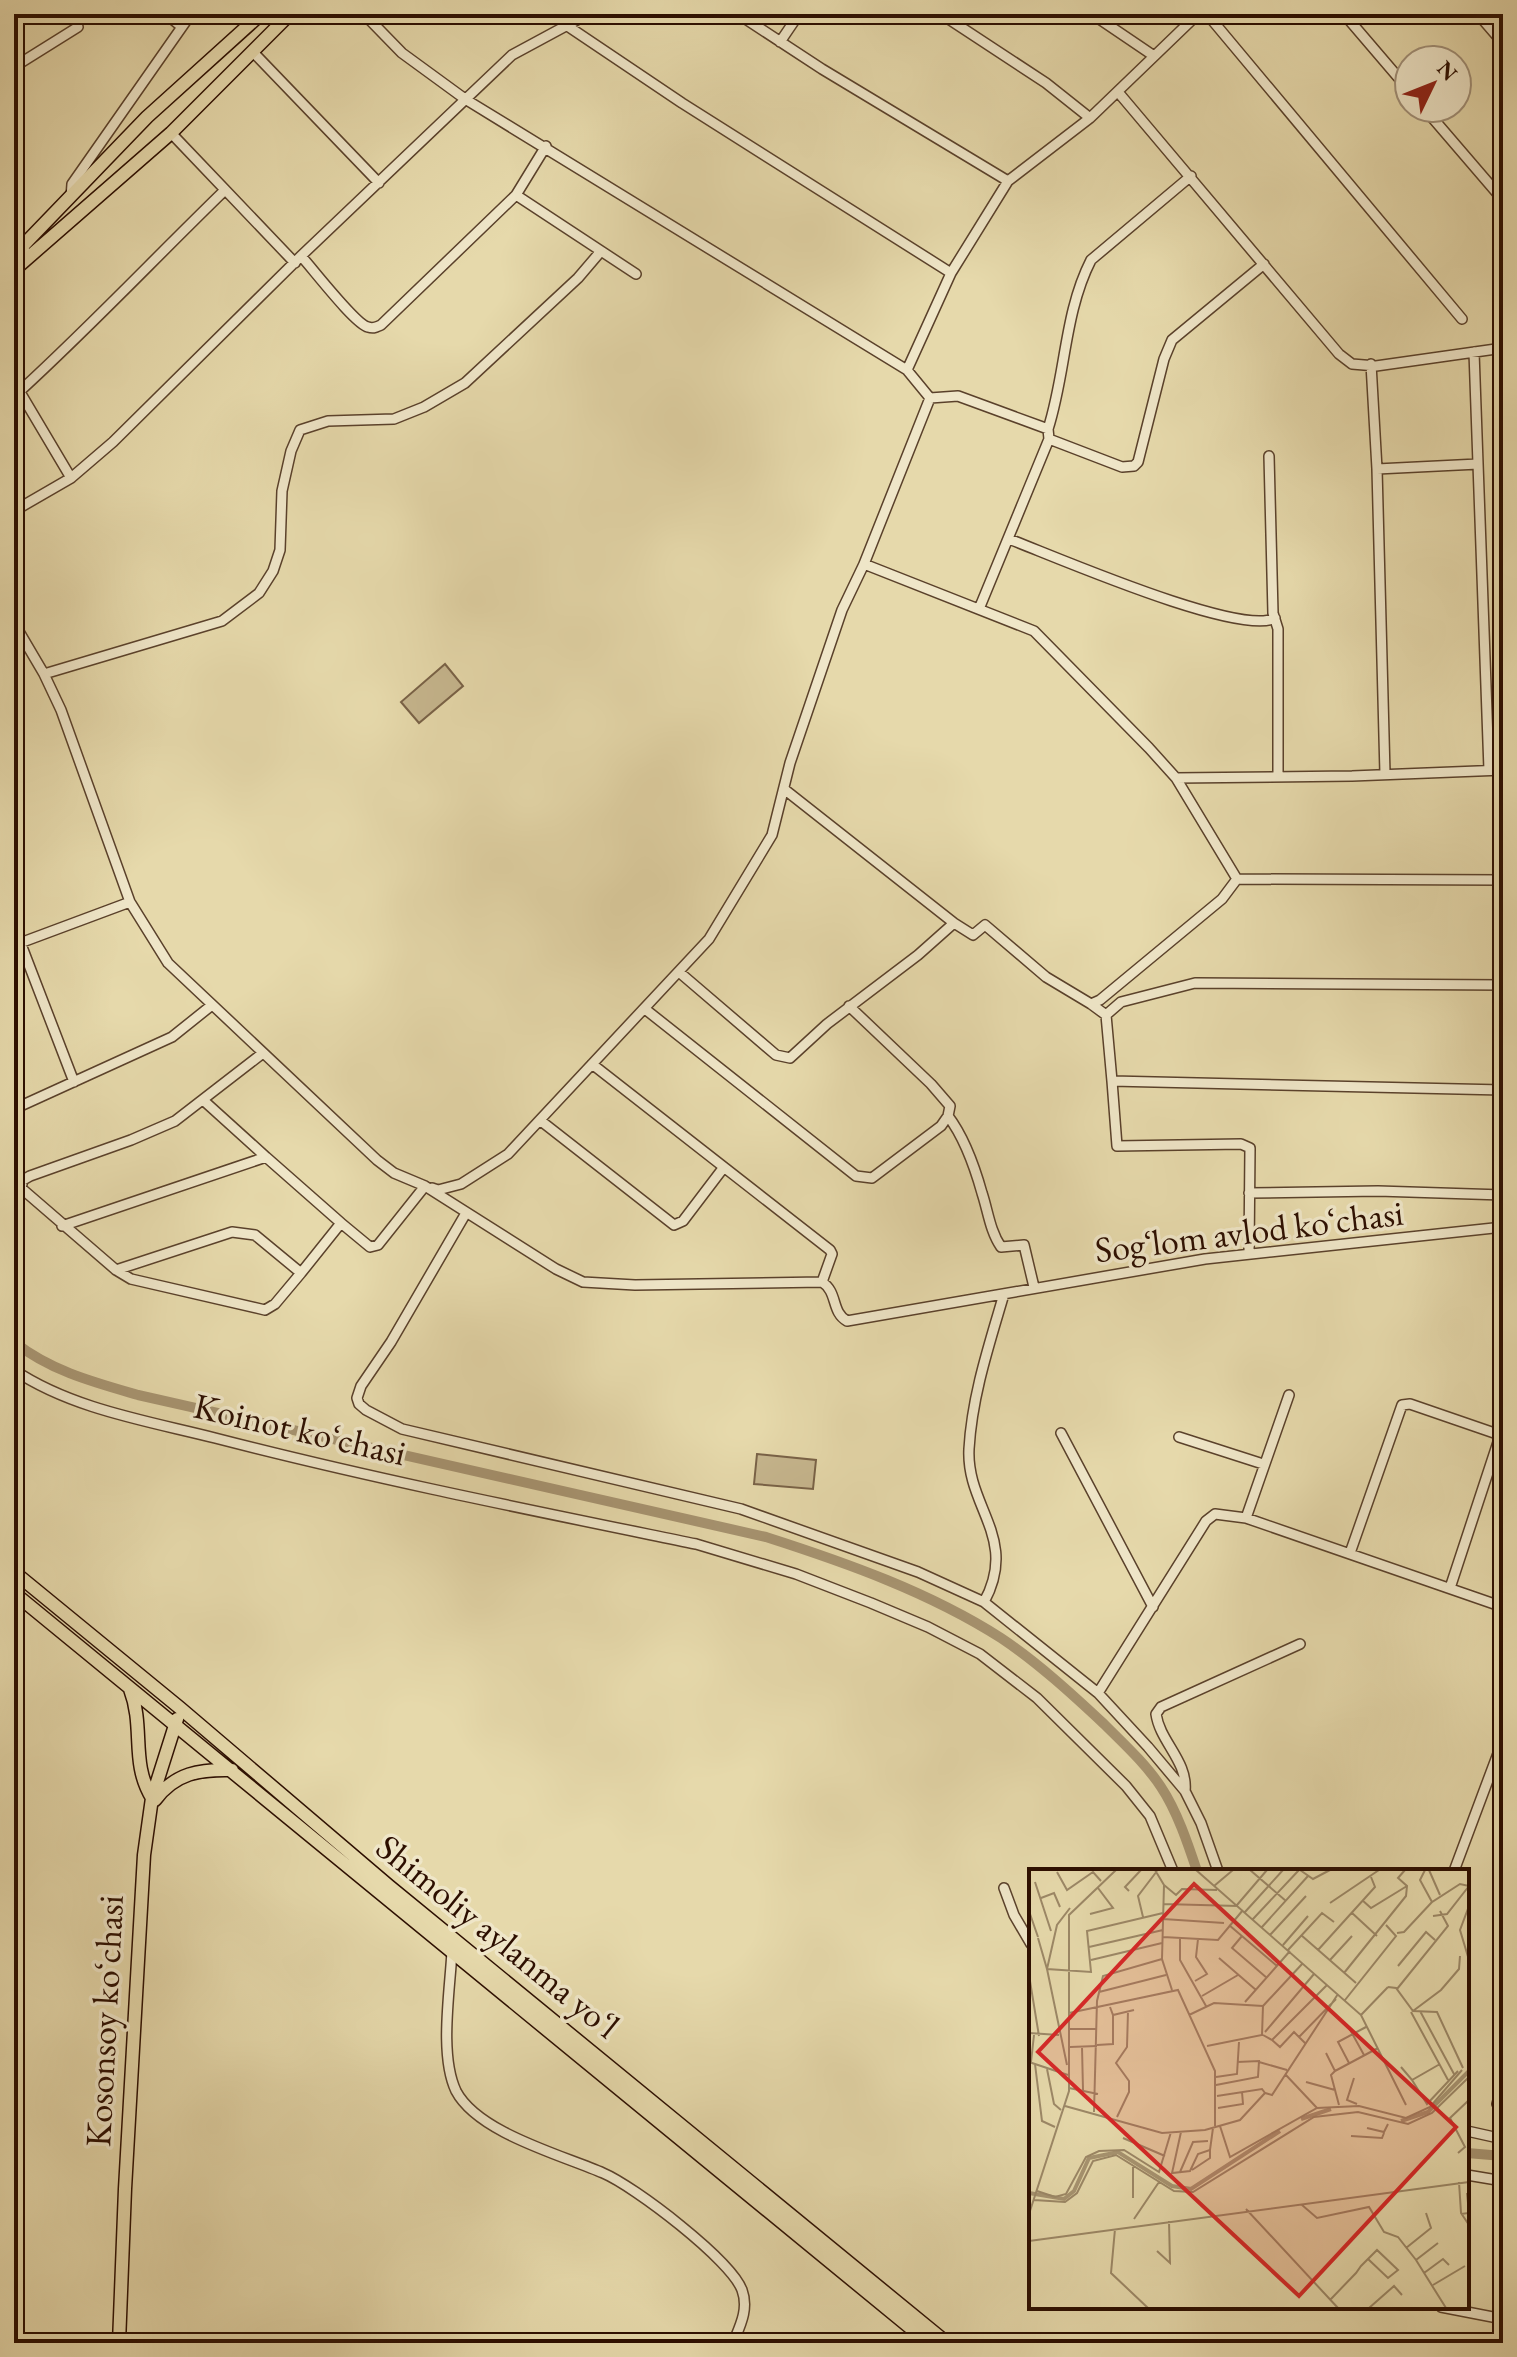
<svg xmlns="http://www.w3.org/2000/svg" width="1517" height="2357" font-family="'EB Garamond',serif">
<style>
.green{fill:#c6b68e;stroke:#796247;stroke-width:2}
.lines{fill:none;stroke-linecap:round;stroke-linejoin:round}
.canal{stroke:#a79471;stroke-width:10}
.minor-casing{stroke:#5a412b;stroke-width:12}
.major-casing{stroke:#2c0e00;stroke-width:15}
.minor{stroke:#efe6c8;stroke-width:9}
.major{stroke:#e6d9ab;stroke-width:12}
.labels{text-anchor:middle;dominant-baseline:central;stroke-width:7;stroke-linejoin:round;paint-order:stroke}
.street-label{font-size:36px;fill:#2c0e00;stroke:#efe6c8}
.inset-river{fill:none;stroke:#a79471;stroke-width:4}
.inset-road{fill:none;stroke:#9c8867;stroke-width:2}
.view{fill:#d62828;fill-opacity:0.15;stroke:#d62828;stroke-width:4}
.inset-edge{fill:none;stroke:#2c0e00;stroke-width:4}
</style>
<rect width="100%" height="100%" fill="#e6d9ab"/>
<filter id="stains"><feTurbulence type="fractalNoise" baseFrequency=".0025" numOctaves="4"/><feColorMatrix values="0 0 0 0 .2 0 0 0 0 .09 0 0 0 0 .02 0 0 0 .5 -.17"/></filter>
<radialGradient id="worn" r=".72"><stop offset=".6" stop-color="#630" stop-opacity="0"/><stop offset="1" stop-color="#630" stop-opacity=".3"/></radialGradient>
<path class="green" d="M445 664 463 686 419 723 401 702Z
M757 1454 816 1460 813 1489 754 1484Z"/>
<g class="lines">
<path class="canal" d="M14 1342C51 1371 93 1382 138 1395L766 1537C847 1563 929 1592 1001 1638 1037 1662 1072 1694 1104 1724 1123 1743 1146 1764 1161 1787 1177 1811 1188 1844 1197 1871
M1467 2153 1503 2156"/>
<defs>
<path id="minor" d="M166 14 182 27
M364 14 402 53 465 99 907 370 930 398 864 564 842 610 790 763 772 835 709 939 508 1154 461 1184 438 1190 432 1188
M738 14 822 69 1008 181
M941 14 1046 83 1090 118
M1092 14 1154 56
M1207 14 1462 319
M1344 14 1409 90
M1478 14 1503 43
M569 27 682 103 951 273
M780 42 799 14
M252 51 379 183
M14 67 78 27
M1118 92 1339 354 1352 364 1376 366 1503 348
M1424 108 1503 200
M171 133 295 263
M546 146 516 195 636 274
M71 197 72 184 191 14
M14 229 25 251
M301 256C313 269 355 324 368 327 374 329 376 327 381 325L516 195
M1474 352 1489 770
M1371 364 1377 469
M907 370 951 273 1008 181 1090 118 1198 14
M14 382 71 478
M20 391C91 326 156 257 225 190
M930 398 958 396 1048 429
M1049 439 1122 467 1134 466 1138 462 1164 359 1172 340 1264 264
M1269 456 1273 613 1278 629V776
M14 511 71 478 113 442 301 256 512 55 588 14
M1009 539C1054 556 1240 637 1275 618
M864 564 1034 631 1149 748 1176 778 1237 879
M979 609 1049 439 1048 429C1066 373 1064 313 1091 260L1191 176
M14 623 44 674 61 710 130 902 168 963 377 1160 394 1173 425 1186 556 1269 583 1282 635 1285 822 1282C838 1292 831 1312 847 1321L1205 1259 1503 1227
M44 674 222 621 259 593 273 571 280 550 282 491 291 451 300 430 328 421 394 419 424 407 465 383 578 278 601 251
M1385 774 1377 469 1478 464
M1176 778 1352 776 1503 770
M784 789 954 923 973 935 985 925 1046 977 1091 1004 1100 1000 1222 899 1237 879
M1237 879 1503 880
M14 926 74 1082
M20 943 130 902
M679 972 776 1055 790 1058 827 1024 918 955 954 923
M1091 1004 1106 1015 1112 1081 1503 1090
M645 1009 856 1176 872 1178 941 1126 948 1116 950 1106 931 1084 849 1006
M1106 1015 1121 1002 1195 983 1503 985
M263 1053 175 1121 131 1140 30 1176 23 1180 21 1188 116 1270 232 1232 255 1235 301 1273 341 1223 370 1247 378 1245 425 1186
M592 1064 830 1250 832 1254 822 1282
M1112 1081 1117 1146 1241 1144 1250 1148 1249 1253
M203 1100 266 1157
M14 1109 172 1037 212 1005
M948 1116C964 1137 975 1168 982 1193 988 1211 990 1231 1001 1247L1024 1245 1034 1287
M541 1121 674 1225 683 1221 724 1167
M1249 1193 1378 1191 1503 1195
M466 1213 391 1342 361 1386 357 1398 359 1404 366 1410 402 1429 741 1509 918 1572 984 1602 1098 1693 1148 1747 1185 1791 1201 1823 1218 1871
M62 1226 266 1157 341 1223
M116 1270 131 1279 265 1310 275 1304 301 1273
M14 1370C72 1409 148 1421 215 1438 374 1479 535 1511 696 1544L796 1574 871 1603 928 1627 980 1654 1037 1698 1126 1786 1150 1816 1173 1871
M1061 1433 1153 1607
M1179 1437 1263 1464
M1246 1518 1289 1395
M1350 1553 1402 1405 1410 1404 1503 1436
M1450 1588 1503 1427
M984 1602C1019 1538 966 1507 969 1449 972 1396 989 1345 1004 1294
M1098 1693 1206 1521 1215 1514 1246 1518 1503 1607
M1185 1791C1188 1761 1160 1742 1156 1714L1161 1707 1300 1644
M1454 1871 1503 1740
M1004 1888 1014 1915 1031 1944
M452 1951C450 1991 439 2055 456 2091 478 2133 562 2155 603 2173 634 2186 731 2260 742 2290 749 2309 740 2326 733 2343
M1503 2084 1497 2104 1503 2110
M1467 2131 1503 2139
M1467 2175 1503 2181
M1441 2307 1503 2319"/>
<path id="major" d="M14 255 147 117 261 14
M14 270 171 133 290 14
M14 1572 180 1708 389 1886 947 2343
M14 1593 929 2343
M130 1689C145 1728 130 1762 152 1798
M155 1800C175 1773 200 1769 232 1770
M119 2343 125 2189 144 1855 152 1798 177 1719"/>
</defs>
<use href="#minor" class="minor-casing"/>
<use href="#major" class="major-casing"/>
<use href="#minor" class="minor"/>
<use href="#major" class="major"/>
</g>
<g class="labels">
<g class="street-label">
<text transform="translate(1249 1231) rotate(-7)">Sogʻlom avlod koʻchasi</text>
<text transform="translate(300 1429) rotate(13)">Koinot koʻchasi</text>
<text transform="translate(498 1936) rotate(39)">Shimoliy aylanma yoʻl</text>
<text transform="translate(104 2021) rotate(-87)">Kosonsoy koʻchasi</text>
</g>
</g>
<g transform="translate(1029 1869)">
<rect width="440" height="440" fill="#e6d9ab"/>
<path class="inset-river" d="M272 250 302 240M372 252 399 243 440 202M0 324 35 330 45 322 60 289 89 283 143 317 162 320 251 262"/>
<path class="inset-road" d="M126 1 135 16 133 90 143 121M167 1 332 146 377 236M221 1 257 32M271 1 284 10 301 1M396 1 391 11 403 33 431 15 440 17M400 1 411 26M28 3 38 21 64 3 72 12M6 13 22 62M135 16 147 26 153 20 188 21M185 17 204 1M100 22 96 18 112 1M12 29 25 24 31 38M333 31 342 39 378 17M301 34 350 1M134 35 209 37M208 36 238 1M440 37 431 61 440 91M0 42 9 68M216 43 254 1M322 43 348 67M61 45 84 39 69 19M404 47 418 45 440 17M114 48 109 27 128 2M134 50 195 54M224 50 270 1M200 56 248 97M233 58 279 7M368 64 375 63 403 33M241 66 277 27M272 66 327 114M213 67 203 79 238 109M134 68 189 71 214 41M9 69 18 100 62 103 58 62 134 44M151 69V91L177 137M254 76 279 47M60 78 134 61M259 81 293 44 305 53M289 81 346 18 342 8M190 89 227 121M62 91 133 74M301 91 323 67M369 97 397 63 406 71M315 104 377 27 378 17 369 9 376 1M0 106 10 167M166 112 178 105 167 88 169 70M359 118 367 119 384 142 408 143 434 199M368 120 419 57 411 42M70 123 137 106M173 127 209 106M316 131 367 67 357 56M216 133 261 82M81 138 84 146 105 141M384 142 412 121 430 100 431 87M391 142 425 205M382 143 419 211M40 144 149 121 186 202V257M160 146 185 134 234 137M332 146 359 118M319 157 335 186M40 160H68M236 163 285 105M0 164 30 166M234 166 243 171 298 116M270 168 307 130M243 171 251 178 265 163 276 174M68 176 84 175V146M178 177 233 166 234 137 274 94M41 178 68 177M53 178 54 221M297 184 306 202 302 206 310 236M0 193 39 206M2 193 5 166M230 193 258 201M320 194 309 173 337 158M6 195 13 252 26 258M38 196 18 100 28 56 41 39M372 198 383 211 411 195M18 200 25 235 32 241M306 202 349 179M256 205 288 239M187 208 208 205 210 173M325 209 318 231 328 235M383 211 398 235 429 202M277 213 306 221M187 216 229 208 230 192 208 193M40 219 69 225M188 227 233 220 236 224M36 237 133 264 176 261 211 251 236 224 243 226 309 125M189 239 214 235 213 223M65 243 68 132 74 107 133 90M88 248 100 223V212L87 194 98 178 99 142M191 257 201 288 288 239 330 237 377 249 401 238 433 201M338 259 355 263 359 255M152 263 143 304 161 302 169 285 181 281 184 259M322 267 353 269 355 264M94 269 136 287M429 284 436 278 421 249 440 231M163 301 181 289V281M151 303 164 273 179 272M430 313 432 344 440 356M8 322 26 328 37 325 57 288 70 282 95 281 130 303 142 263M104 329V296M5 331 36 333 48 324 64 292 87 286 145 322 164 323 285 248 329 243 379 255 403 244 439 209M273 336 288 349 340 338 355 363 369 368 387 391 417 439M217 340 309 439M0 345 40 222V46L87 1M432 345 440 344 438 324M105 350 130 313M86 360 82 404 119 439M0 372 440 313M377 379 402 359 397 344M128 382 141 394 140 352M387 391 409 374M395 404 414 390 420 396M404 416 436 397M301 431 327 404 332 397 348 381 369 401 359 409 339 390M340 439 365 417 373 426"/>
<path class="view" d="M165 15 427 258 270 427 9 183Z"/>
<rect width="440" height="440" class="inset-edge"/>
</g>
<rect width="1517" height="2357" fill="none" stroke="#e6d9ab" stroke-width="48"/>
<rect x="16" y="16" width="1485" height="2325" fill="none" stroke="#2c0e00" stroke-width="4"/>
<rect x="24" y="24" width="1469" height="2309" fill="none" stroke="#2c0e00" stroke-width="2"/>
<g transform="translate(1433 84) rotate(47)"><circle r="38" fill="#efe6c8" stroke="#a19078" stroke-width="2"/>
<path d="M0-6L14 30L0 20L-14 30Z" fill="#8f2418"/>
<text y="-12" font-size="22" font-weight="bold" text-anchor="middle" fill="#2c0e00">N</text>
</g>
<rect width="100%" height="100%" filter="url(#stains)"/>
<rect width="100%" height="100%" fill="url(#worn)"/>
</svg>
